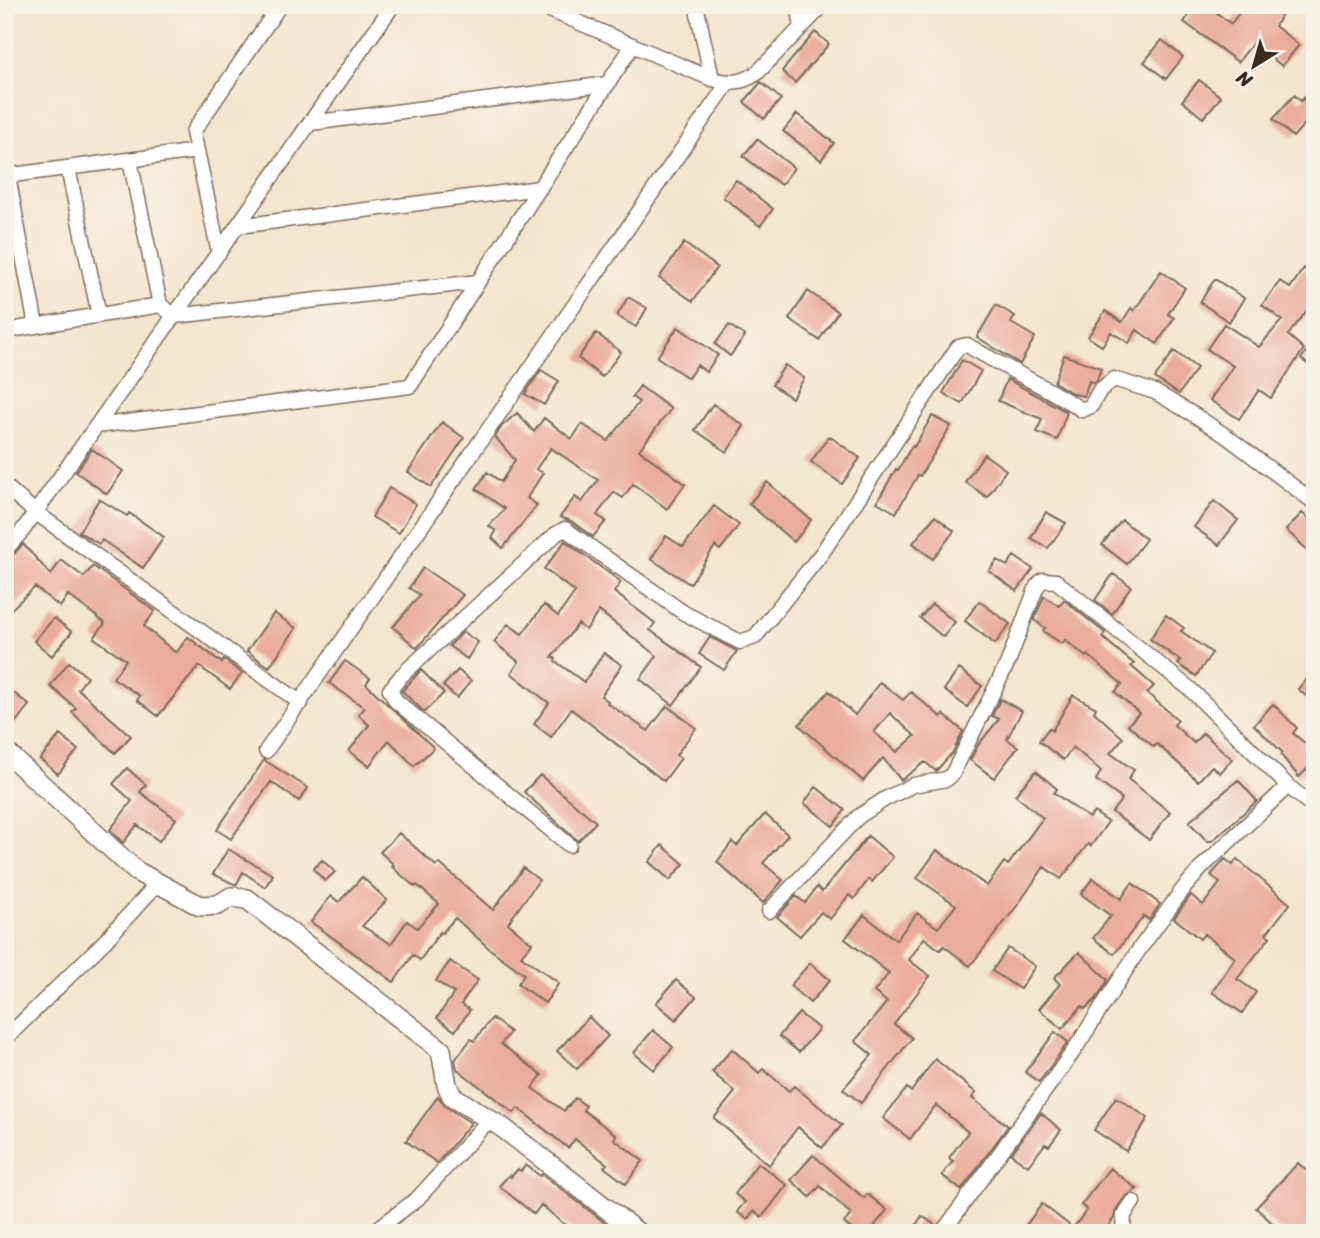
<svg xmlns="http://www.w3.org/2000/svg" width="1320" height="1238" font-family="Sriracha,sans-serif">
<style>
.building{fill:#eaac9c;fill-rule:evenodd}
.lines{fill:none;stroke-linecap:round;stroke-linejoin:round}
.street-casing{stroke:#7c6b5c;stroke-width:17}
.secondary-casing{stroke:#7c6b5c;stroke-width:22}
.street{stroke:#fff;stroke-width:14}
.secondary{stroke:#fff;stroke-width:19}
</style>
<rect width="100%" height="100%" fill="#f7f3e8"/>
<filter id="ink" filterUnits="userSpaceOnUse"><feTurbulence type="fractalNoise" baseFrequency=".0143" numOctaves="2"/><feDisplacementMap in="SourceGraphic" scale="14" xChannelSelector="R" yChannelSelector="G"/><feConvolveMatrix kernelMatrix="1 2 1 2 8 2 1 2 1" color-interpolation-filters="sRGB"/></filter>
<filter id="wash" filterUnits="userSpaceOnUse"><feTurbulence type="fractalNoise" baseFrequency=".00686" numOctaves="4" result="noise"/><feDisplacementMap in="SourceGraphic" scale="28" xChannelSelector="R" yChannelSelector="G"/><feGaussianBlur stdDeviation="1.57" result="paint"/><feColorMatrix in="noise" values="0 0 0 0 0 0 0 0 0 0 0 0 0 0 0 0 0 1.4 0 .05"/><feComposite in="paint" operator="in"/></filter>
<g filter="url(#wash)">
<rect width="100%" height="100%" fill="#f4e5ce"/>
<g id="blocks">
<path class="building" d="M1197 5H1207L1231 24 1245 5H1287L1275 26 1299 45 1282 66 1253 43 1238 62 1184 22Z
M815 32 829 44 795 83 782 71Z
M1162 40 1183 57 1166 79 1144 62Z
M1199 80 1221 97 1203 118 1182 101Z
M761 82 781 99 764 119 744 102Z
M1315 86V112L1293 137 1273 119 1294 95 1301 101Z
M797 114 834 143 821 160 783 131Z
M757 139 794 168 781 185 743 156Z
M736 180 773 209 760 226 723 197Z
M684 243 717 267 693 301 659 278Z
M1304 268 1315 276V300L1288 335 1304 349 1271 398 1259 390 1239 419 1210 400 1233 366 1207 349 1224 324 1259 347 1282 320 1262 305 1280 281 1290 288Z
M1161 271 1185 288 1168 314 1174 318 1157 344 1137 330 1129 343 1111 332 1102 346 1088 337 1105 311 1122 322 1131 308 1134 311Z
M1215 279 1244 298 1229 322 1200 302Z
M808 291 838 312 819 340 789 319Z
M628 297 647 308 636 327 617 316Z
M996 305 1015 316 1011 323 1035 337 1020 364 977 337Z
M729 325 745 336 730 356 715 344Z
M678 327 718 355 706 372 697 365 688 378 657 357Z
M596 333 621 352 602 377 578 358Z
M1315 339V370L1301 359Z
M1174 351 1197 368 1179 394 1155 378Z
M1064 355 1101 368 1097 380 1093 383 1089 381 1084 396 1074 394 1054 382Z
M962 360 981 371 962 404 943 393Z
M785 365 804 378 792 398 772 385Z
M541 370 559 381 544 405 525 394Z
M1007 379 1067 412 1057 440 1037 432 1042 419 998 401Z
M640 386 671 409 639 450 685 484 667 509 633 484 623 498 614 492 597 515 606 521 593 537 571 521 560 517 575 497 582 502 598 480 551 448 536 469 543 473 527 498 537 505 503 548 492 538 496 531 489 526 505 509 476 489 487 472 501 482 515 460 495 437 502 426 517 413 534 432 544 418 572 439 582 424 608 441 639 402 632 397Z
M713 404 744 426 727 452 695 430Z
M932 416 951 426 920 476 918 475 896 513 877 502 896 469 898 470 912 446 914 447Z
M442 422 464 438 431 487 408 472Z
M829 436 860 458 842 484 811 462Z
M92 449 123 471 107 494 76 472Z
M984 454 1006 470 987 497 965 482Z
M767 482 811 520 794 542 749 504Z
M389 488 416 504 399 533 372 517Z
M99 499 127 516 129 513 164 537 143 568 102 540 99 544 79 532Z
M1214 501 1238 520 1219 545 1194 527Z
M714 506 739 525 720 550 715 546 690 584 651 559 666 536 683 547Z
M1046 512 1066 523 1048 548 1031 538Z
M1302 513 1315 524V557L1286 530Z
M935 516 954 531 933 559 913 543Z
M1122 520 1146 539 1127 564 1102 545Z
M565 541 621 582 614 592 655 623 650 630 701 667 673 705 640 679 657 656 599 611 586 630 578 624 552 657 556 659 555 661 584 682 604 653 622 665 601 696 608 701 607 703 648 731 667 706 696 728 676 755 681 758 664 781 571 709 551 737 534 724 549 703 511 673 519 662 494 642 508 624 522 634 544 605 558 616 575 592 544 569Z
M23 544 51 575 61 560 84 577 93 566 155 611 144 626 176 653 188 637 222 663 224 660 242 673 230 689 199 666 158 716 137 700 140 696 113 678 126 660 94 638 105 623 68 595 60 607 35 587 5 615V559L12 556Z
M1014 556 1033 569 1017 591 989 571 997 560 1007 566Z
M423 568 463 595 417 648 393 627 420 595 409 588Z
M1113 574 1131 586 1112 614 1095 600Z
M1044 596 1059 606 1064 600 1105 633 1102 637 1134 664 1131 666 1154 686 1147 693 1178 720 1174 725 1194 743 1203 733 1232 759 1220 773 1212 766 1198 781 1157 744 1154 747 1128 725 1139 713 1115 692 1122 684 1088 655 1086 657 1065 640 1062 644 1043 631 1045 628 1034 620Z
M979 601 1010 624 995 644 965 621Z
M932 604 955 622 943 637 920 618Z
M274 613 296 628 269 667 247 651Z
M1166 615 1184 628 1181 631 1212 653 1196 676 1178 664 1181 661 1150 639Z
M54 618 72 632 52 656 34 641Z
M463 632 478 642 467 659 449 646Z
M710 637 737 651 724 670 699 654Z
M345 661 370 678 366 684 434 748 414 766 389 740 369 766 349 751 369 725 358 714 365 708 329 683Z
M69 662 87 677 78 689 131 736 115 753 72 712 76 708 50 686Z
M959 669 982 686 967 707 944 690Z
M421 670 444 693 424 712 402 691Z
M458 670 471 681 457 698 443 686Z
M1315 670V704L1298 689Z
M880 682 903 700 911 692 941 717 943 714 963 731 953 752 936 771 925 762 901 780 883 758 863 781 799 725 829 691 855 715ZM890 713 915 736 897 752 874 732Z
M5 686 29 705 5 736Z
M1073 695 1096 708 1094 712 1123 738 1110 753 1134 770 1128 779 1170 812 1149 840 1112 812 1122 799 1096 780 1101 771 1073 747 1063 760 1039 741 1049 728 1052 731Z
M1000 699 1022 711 1007 739 1018 747 994 778 970 760 978 745 999 719 992 716Z
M1273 704 1297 728 1293 733 1315 752V761L1299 777 1281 755 1283 753 1254 725Z
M60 735 78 750 58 774 40 759Z
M264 760 308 788 299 801 271 782 231 839 217 830Z
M127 768 146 785 140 792 176 819 159 841 137 825 123 843 110 830 132 801 113 784Z
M1036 771 1057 789 1054 793 1089 818 1094 812 1108 822 1091 846 1088 844 1061 879 1044 867 1017 906 970 966 944 946 940 950 924 938 909 960 930 976 894 1024 912 1038 861 1103 843 1089 872 1055 855 1041 887 1002 874 992 889 973 845 939 864 915 896 940 917 913 938 928 956 905 917 878 937 850 987 886 1004 862 1008 865 1043 818 1015 795Z
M540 775 596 822 578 841 524 792Z
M1238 780 1257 801 1212 841H1207L1189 822Z
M816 787 845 810 833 826 804 803Z
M765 814 788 835 763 863 783 880 763 903 717 862 732 842 737 846Z
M399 833 436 866 439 863 493 910 523 868 539 880 508 923 532 943 521 956 559 983 545 1003 518 984 524 974 491 950 455 918 442 933 440 932 420 960 413 955 394 982 311 922 331 896 339 902 362 877 387 900 362 926 391 944 407 921 417 928 439 904 417 885 415 887 392 867 394 865 380 852Z
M868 836 893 857 872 882 869 879 854 899 849 895 830 919 821 912 800 936 777 917 796 896 805 903 817 887 822 892Z
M662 845 684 864 670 880 649 862Z
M228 849 273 875 265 887 243 872 236 885 213 874Z
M1225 859 1233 865 1237 859 1290 904 1266 934 1270 937 1237 979 1256 992 1242 1013 1212 992 1235 958 1204 934 1200 939 1174 918 1191 895 1203 905 1220 883 1211 875Z
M322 860 335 872 325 881 313 869Z
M1093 878 1121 899 1132 883 1160 904 1149 920 1144 916 1114 954 1093 938 1111 916 1081 894Z
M1008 948 1035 966 1020 989 992 971Z
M1079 952 1108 980 1096 999 1085 1009 1082 1006 1062 1029 1039 1009 1060 984 1054 978Z
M450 961 478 980 461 1004 470 1010 455 1031 437 1018 454 993 436 981Z
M810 963 830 980 810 1003 790 986Z
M676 980 696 997 676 1020 656 1003Z
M799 1013 819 1029 799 1052 779 1036Z
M589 1017 608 1036 577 1069 557 1051Z
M492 1018 510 1032 501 1044 542 1075 532 1088 564 1111 575 1098 586 1106 583 1110 616 1135 614 1139 643 1161 626 1184 604 1167 607 1164 575 1139 568 1148 518 1108 514 1113 457 1069 455 1060 471 1039 474 1041Z
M653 1030 673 1047 654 1070 634 1053Z
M1055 1032 1068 1042 1039 1082 1025 1072Z
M732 1049 759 1073 763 1069 789 1091 794 1086 842 1125 822 1148 798 1127 769 1165 714 1118 735 1092 712 1072Z
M935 1059 976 1093 972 1098 1008 1126 961 1190 942 1175 953 1161 949 1158 968 1132 936 1105 910 1139 883 1118 907 1088 911 1092Z
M438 1096 445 1106 471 1123 437 1163 406 1141Z
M1116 1097 1148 1118 1126 1151 1094 1130Z
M1041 1113 1061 1130 1049 1146 1045 1144 1028 1166 1011 1154Z
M813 1155 864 1198 867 1194 887 1210 869 1233H856L844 1223 851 1214 820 1186 810 1197 791 1180Z
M758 1163 787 1185 762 1217 754 1211 747 1219 737 1212 745 1202 735 1194Z
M1298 1163 1315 1178V1233H1283L1256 1208Z
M526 1165 540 1176 542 1174 618 1233H575L541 1205 534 1214 499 1186 509 1175 511 1177 518 1169 521 1171Z
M1110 1168 1137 1189 1125 1197 1116 1210 1114 1218 1103 1233H1020L1042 1204 1073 1228 1087 1210 1081 1205Z
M922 1216 935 1225 930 1233H911Z"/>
</g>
</g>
<g filter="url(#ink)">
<use href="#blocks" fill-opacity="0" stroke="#7c6b5c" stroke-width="2"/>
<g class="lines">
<defs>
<path id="street" d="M538 5 712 79C730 83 741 84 757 73L823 5
M696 5 712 79
M798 5 802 27
M311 123 608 84
M130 160 160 305 175 316 478 282
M68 168 99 315
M5 176 197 151
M8 176 36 326
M238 226 540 188
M219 253 193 132 280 5
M5 331 160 305
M96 426 410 386 633 45
M5 486 35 512 301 703
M5 550 23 530 393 5
M266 751 728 83
M569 845 396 701 390 690 402 675 556 534 565 529 684 613 740 642 755 637 822 553 958 347 967 345C1005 368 1045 386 1082 410L1091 406 1100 390 1114 379 1155 392 1196 416 1226 436 1315 503
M769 911 858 817 885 799 913 785 947 779 953 773 1008 662 1037 586 1043 580 1056 581 1190 689 1288 786 1315 808
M5 1039 105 941 158 883
M372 1233 417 1199 490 1119
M942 1233 1073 1052 1138 951 1184 888 1203 866 1288 786
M1123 1233 1124 1215 1133 1202"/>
<path id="secondary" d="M5 751 136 871 200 906 218 905 231 897 247 899 441 1050 447 1085 452 1096 503 1128 638 1233"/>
</defs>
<use href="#street" class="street-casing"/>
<use href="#secondary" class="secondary-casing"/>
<use href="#street" class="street"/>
<use href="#secondary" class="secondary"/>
</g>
</g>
<rect width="1320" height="1238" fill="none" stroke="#f7f3e8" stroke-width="28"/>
<g transform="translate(1254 66) rotate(217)" stroke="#f7f3e8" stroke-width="5" paint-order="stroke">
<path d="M0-5L12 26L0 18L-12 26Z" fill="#3b2a1e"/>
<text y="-10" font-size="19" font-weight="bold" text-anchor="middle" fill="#3b2a1e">N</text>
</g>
</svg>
